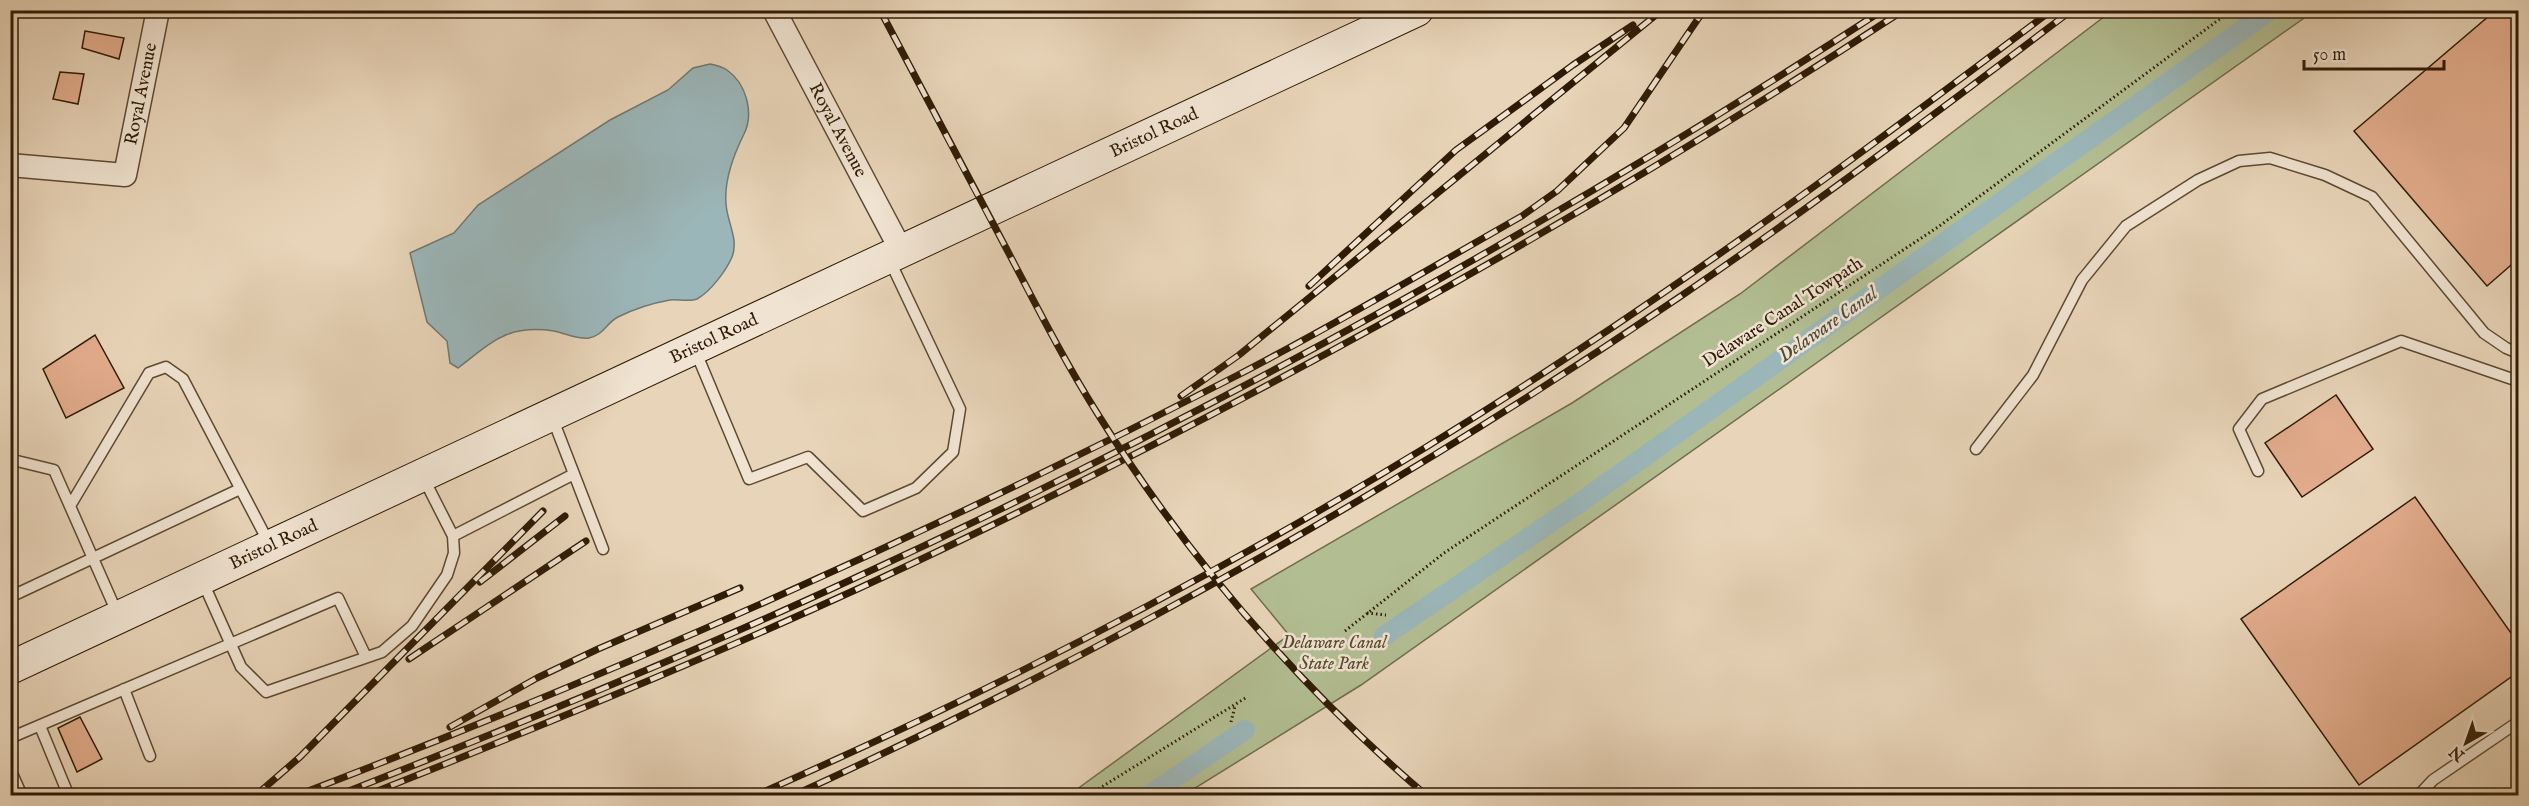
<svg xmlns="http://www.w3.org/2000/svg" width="2529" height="806" font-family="'IM FELL English',serif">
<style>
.green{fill:#b2be92;stroke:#706c4c;stroke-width:1.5}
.water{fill:#9bb6b9;stroke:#707871;stroke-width:1.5}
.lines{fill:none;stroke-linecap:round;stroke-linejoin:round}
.canal{stroke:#9bb6b9;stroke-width:20}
.building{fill:#e3ad8d;stroke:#2f1b05;stroke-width:1.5}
.service-casing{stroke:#5d4932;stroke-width:13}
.minor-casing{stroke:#5d4932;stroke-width:25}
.secondary-casing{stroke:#2f1b05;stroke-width:34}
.path{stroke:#2f1b05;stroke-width:3;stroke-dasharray:1.5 3;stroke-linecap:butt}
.service{stroke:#f0e3d1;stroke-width:10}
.minor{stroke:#f0e3d1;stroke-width:22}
.secondary{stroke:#f0e3d1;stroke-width:32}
.rail-casing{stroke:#2f1b05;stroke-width:7}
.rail{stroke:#f0e3d1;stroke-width:4.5;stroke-dasharray:14;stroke-linecap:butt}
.labels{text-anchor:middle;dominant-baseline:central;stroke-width:5;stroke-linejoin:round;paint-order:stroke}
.street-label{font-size:18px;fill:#2f1b05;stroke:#f0e3d1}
.park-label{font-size:18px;font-style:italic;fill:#564c2f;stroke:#f0e3d1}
.water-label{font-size:20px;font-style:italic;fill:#4f4a3b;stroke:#f0e3d1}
</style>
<rect width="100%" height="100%" fill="#e8d4b8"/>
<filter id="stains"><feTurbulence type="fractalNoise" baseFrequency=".00333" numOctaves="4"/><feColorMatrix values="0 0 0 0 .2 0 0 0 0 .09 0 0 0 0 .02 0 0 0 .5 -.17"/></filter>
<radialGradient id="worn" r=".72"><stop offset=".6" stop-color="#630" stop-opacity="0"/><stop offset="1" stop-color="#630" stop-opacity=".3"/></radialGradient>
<path class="green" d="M2113 10 2314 11 1361 685 1184 795H1069L1289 635 1251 589 1572 403 1740 294Z"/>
<path class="water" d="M710 64C715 65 723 67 727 70 747 84 754 114 744 134 733 156 724 180 726 204 727 222 739 239 732 257 726 271 710 292 697 299 690 302 677 299 670 300 653 303 632 310 618 317 606 323 604 335 589 338 580 340 564 333 554 331 507 324 492 342 458 368L450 363 447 341 427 322 410 253 454 233 478 205 610 120 668 90 693 68Z"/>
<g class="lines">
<path class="canal" d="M1384 636 1578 504 2270 10
M1148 796 1245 730"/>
</g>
<path class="building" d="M2496 10H2518V259L2487 286 2354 131Z
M85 31 124 38 119 59 82 48Z
M60 72 84 74 78 104 53 99Z
M95 335 124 388 66 418 43 369Z
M2336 395 2373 449 2302 497 2265 443Z
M2415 497 2518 643V672L2359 785 2241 619Z
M80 717 102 759 77 772 58 728Z"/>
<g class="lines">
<defs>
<path id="service" d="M695 350 749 479 808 457 863 511 916 488 953 452 960 409 889 259
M552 417 603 549
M1976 449 2033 375 2082 280 2126 226 2198 180 2239 161 2270 158 2325 175 2372 197 2484 333 2506 348 2518 353
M10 464 17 461 54 470 118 615
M2258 471 2239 429 2262 399 2401 341 2518 381
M70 506 149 373 166 367 183 379 270 545
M453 536 574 474
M202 580 241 667 266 692 382 652 412 626 447 575 454 553 453 536 423 477
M10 597 240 489
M124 689 150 756
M40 726 68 794
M10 738 338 598 366 657
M10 769 22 796
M2418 796 2433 780 2518 722"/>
<g id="minor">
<path id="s1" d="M774 10 902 252"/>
<path id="s2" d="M10 165 125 175 158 10"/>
</g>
<g id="secondary">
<path id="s3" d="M10 668 1417 10"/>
</g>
</defs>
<use href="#service" class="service-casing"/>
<use href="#minor" class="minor-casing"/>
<use href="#secondary" class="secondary-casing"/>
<path class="path" d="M1367 613 1386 615
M1345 631 1444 553 1938 227 2232 10
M1231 722 1235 706
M1087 796 1247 697"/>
<use href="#service" class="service"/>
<use href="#minor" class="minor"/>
<use href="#secondary" class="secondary"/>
<defs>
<path id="rail" d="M880 10C922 89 963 168 1005 246 1035 303 1064 361 1099 416 1188 558 1298 686 1427 796
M1309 286 1456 150 1573 65 1633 25
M1181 396 1239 355 1662 10
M480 582 565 516
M409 659 586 541
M450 727 537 678 598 649 740 588
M255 796 300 757 543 511
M295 796C616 674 931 533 1236 376 1333 326 1427 270 1522 216L1557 191 1624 128 1704 10
M336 796C507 729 677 660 844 583 1204 418 1551 226 1883 10
M365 796C561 718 758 638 949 546 1278 388 1598 210 1904 10
M754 796C1039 671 1321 521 1580 349 1742 242 1897 127 2052 10
M792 796C1101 655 1400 487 1681 296 1814 205 1943 108 2072 10"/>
</defs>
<use href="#rail" class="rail-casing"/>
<use href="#rail" class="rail"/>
</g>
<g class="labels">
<g class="street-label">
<text stroke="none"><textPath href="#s2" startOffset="198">Royal Avenue</textPath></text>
<text stroke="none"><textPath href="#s1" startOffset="136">Royal Avenue</textPath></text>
<text stroke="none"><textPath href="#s3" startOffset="1263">Bristol Road</textPath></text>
<text transform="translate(1783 313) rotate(-33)">Delaware Canal Towpath</text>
<text stroke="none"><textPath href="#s3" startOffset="777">Bristol Road</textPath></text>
<text stroke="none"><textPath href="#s3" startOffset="291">Bristol Road</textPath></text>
</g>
<g class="park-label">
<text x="1334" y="643">Delaware Canal<tspan x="1334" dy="21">State Park</tspan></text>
</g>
<g class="water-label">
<text transform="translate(1828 325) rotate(-35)">Delaware Canal</text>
</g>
</g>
<rect width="2529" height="806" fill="none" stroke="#e8d4b8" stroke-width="36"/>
<rect x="12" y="12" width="2505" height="782" fill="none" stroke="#2f1b05" stroke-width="3"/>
<rect x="18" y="18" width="2493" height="770" fill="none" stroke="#2f1b05" stroke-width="1.5"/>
<g transform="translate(2466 743) rotate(220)" stroke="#f0e3d1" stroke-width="4.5" paint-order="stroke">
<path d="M0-4.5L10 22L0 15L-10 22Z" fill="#2f1b05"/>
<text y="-9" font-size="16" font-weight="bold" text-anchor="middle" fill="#2f1b05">N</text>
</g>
<path d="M2304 60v9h140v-9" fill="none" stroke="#2f1b05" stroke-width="3"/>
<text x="2313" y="60" font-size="18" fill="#2f1b05" stroke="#f0e3d1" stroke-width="4.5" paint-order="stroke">50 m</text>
<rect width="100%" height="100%" filter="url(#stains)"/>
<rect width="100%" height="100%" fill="url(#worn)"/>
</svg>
